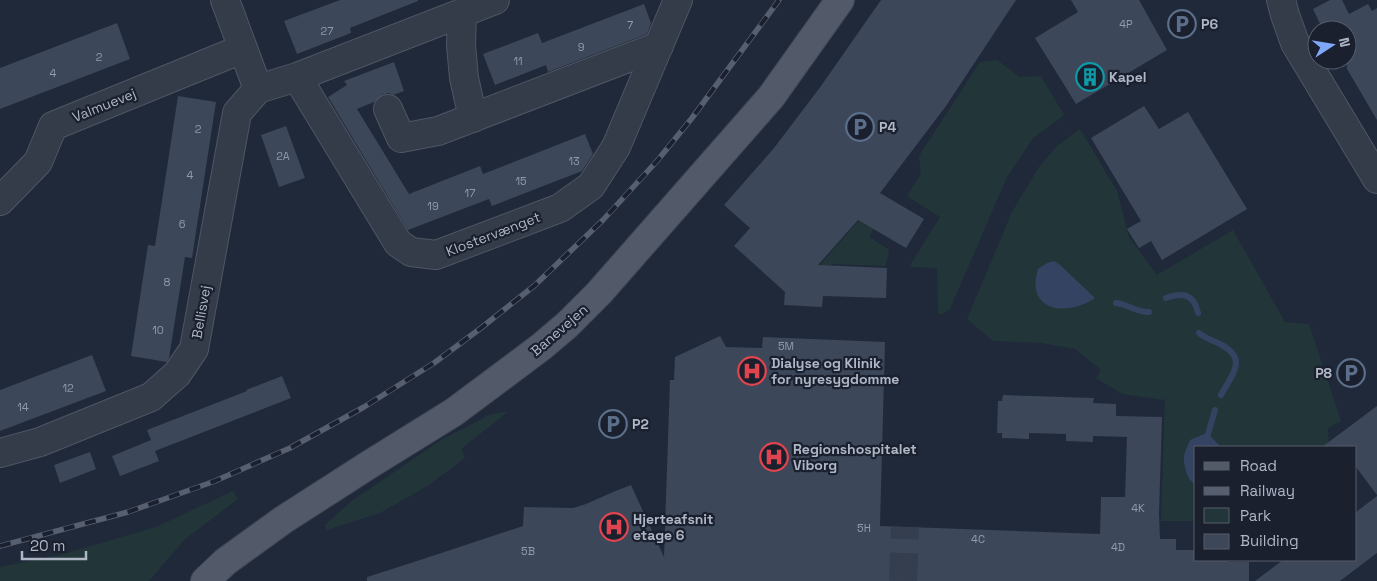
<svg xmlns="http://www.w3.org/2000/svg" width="1377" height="581" font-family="'Space Grotesk',sans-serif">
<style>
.green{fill:#22363a}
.water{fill:#344361}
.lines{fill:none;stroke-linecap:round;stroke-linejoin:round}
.stream{stroke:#344361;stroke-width:6}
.building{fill:#3c4759}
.minor-tunnel{stroke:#353e4e;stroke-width:28;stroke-dasharray:28 14;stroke-linecap:butt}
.minor-casing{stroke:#4f5664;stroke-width:30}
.major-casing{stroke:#3d4453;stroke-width:30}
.minor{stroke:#343b49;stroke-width:28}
.major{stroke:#525a69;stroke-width:28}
.rail-casing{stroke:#565f70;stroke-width:5.5}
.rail{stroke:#1a202e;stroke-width:4;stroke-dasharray:11;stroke-linecap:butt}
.labels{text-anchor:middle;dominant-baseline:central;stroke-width:4.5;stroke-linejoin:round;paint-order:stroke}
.number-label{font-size:11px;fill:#929aab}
.poi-label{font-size:14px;font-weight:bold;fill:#afb6c6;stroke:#1a202e;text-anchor:start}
.street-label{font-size:14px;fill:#afb6c6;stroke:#1a202e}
</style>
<rect width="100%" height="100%" fill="#202939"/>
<path class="green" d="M997 60 1020 77 1041 76 1064 115 1033 138 1007 177 950 309 942 314 938 315 937 268 909 267 940 217 907 196 921 174 919 156 980 62Z
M1080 129 1117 191 1129 237 1157 275 1233 230 1285 322 1309 324 1341 421 1328 428 1329 447H1196V521H1161L1165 400 1122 394 1096 378 1101 370 1075 349 1041 343 993 341 967 319 1012 212 1039 167 1056 147Z
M881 195 889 201 869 237 888 249 889 254 885 266 832 264 826 287 806 281Z
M509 411 461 449 465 458 429 485 380 513 327 530 325 525 353 500 443 439 489 415Z
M233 491 238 499 184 540 149 581H0V567L60 555 156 527Z"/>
<path class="water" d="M1054 261 1059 264 1095 298C1067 317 1025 312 1038 269L1047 263Z
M1204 434H1208L1221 447H1196V485C1188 481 1184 468 1184 460 1183 454 1188 446 1190 440Z"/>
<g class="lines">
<path class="stream" d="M1166 298C1183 292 1194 294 1198 313
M1116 303C1127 304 1138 313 1149 312
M1199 333C1205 338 1212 340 1220 344 1249 359 1232 374 1221 395
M1208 434 1215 410"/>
</g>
<path class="building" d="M340 0H418V1L350 28 351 33 297 54 284 21Z
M881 0H1016L946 106 880 193 924 219 906 248 858 220 818 265 887 268 886 298 823 296 822 307 784 305 785 292 734 246 750 228 724 205 774 148 821 86Z
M1071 0H1139L1167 50 1076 104 1035 38 1078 12Z
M1330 0H1342L1349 14 1368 4 1372 11 1377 8V120L1347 69V30H1318L1322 28 1313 9Z
M644 4 651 23 647 34 548 72 546 65 495 85 483 54 538 33 542 43Z
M117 23 130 59 0 109V68Z
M394 62 404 91 393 95 389 93 382 95 374 102 357 109 409 194 480 166 483 174 585 134 593 154 582 171 492 206 489 199 408 230 328 97 347 85 344 81Z
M178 96 216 102 192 258 185 257 169 358 167 362 131 356 148 245 155 246Z
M1144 106 1159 129 1188 112 1247 209 1162 260 1151 241 1139 248 1127 229 1141 221 1091 138Z
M286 126 305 178 279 187 261 135Z
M720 336 726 347 762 348 763 337 885 342 880 526 1100 534 1101 497H1125L1127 437 1093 436V442L1066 441V434L1029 433V439L1002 438V433H997L998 401H1002L1003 395 1094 398 1093 403 1116 404V416L1162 417 1159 513 1160 539H1176V550H1196V560H1228V562H1249V581H367V577L414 562 523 526 524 507 573 508 586 504 613 492 631 485 664 557 670 380H674L675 357Z
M92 355 106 391 0 431V390Z
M282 376 291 398 155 451 159 461 120 476 112 456 151 440 147 430 247 391 246 390Z
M1377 406V495L1356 467V447H1322Z
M90 452 96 469 60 483 54 465Z
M1377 496V553L1340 581H1255L1283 560H1356V512Z"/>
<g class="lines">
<path class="minor-tunnel" d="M903 581 905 527"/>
<defs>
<path id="minor" d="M225 0 258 89
M1281 0 1285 15 1295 43 1377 179
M462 13 461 45 464 78 473 118
M297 77 398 243 411 252 436 255 560 208 591 186 616 147 678 0
M258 89 297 77 495 0
M388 109 401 138 438 131 659 46
M0 201 38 162 53 126 242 49
M0 453 40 442 151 397 177 374 194 349 237 113 258 89"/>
<path id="major" d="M205 581 225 562 283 520 367 466 454 412 541 347 567 325 599 293 771 97 840 0"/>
</defs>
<use href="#minor" class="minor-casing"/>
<use href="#major" class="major-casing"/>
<use href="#minor" class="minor"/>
<use href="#major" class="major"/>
<defs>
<path id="rail" d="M0 546 128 512 215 481 290 448 364 407 434 363 481 328 534 286 603 220 657 161 692 118 779 0"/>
</defs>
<use href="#rail" class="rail-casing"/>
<use href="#rail" class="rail"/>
</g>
<defs>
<symbol id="parking-ring" viewBox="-11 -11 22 22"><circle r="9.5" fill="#1a202e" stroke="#5c6f8a" stroke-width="1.5"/><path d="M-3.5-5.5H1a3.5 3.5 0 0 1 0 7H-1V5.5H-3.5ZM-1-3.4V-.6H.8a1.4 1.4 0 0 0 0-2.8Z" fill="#5c6f8a"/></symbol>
<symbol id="building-ring" viewBox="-11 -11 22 22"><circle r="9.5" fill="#1a202e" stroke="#0f9aa8" stroke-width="1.5"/><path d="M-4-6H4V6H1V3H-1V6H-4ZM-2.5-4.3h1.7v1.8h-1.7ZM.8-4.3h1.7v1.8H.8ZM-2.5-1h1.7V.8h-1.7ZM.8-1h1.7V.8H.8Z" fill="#0f9aa8"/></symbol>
<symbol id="hospital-ring" viewBox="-11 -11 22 22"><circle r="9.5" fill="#1a202e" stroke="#e0444e" stroke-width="1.5"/><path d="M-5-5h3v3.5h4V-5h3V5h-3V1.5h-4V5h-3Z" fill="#e0444e"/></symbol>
</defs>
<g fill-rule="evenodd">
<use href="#parking-ring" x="1166" y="8" width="32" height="32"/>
<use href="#building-ring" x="1074" y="61" width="32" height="32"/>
<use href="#parking-ring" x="844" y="111" width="32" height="32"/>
<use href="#hospital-ring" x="736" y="355" width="32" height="32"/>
<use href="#parking-ring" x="1335" y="357" width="32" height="32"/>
<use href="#parking-ring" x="597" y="408" width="32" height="32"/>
<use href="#hospital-ring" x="758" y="441" width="32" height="32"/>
<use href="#hospital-ring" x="598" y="511" width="32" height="32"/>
</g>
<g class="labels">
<g class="number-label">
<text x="1126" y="24">4P</text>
<text x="630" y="25">7</text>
<text x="327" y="31">27</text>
<text x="581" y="47">9</text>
<text x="99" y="57">2</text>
<text x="518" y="61">11</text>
<text x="53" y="73">4</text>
<text x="198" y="129">2</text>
<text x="283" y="156">2A</text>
<text x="574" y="161">13</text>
<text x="190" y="175">4</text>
<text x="521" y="181">15</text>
<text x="470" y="193">17</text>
<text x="433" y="206">19</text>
<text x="182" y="224">6</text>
<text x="167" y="282">8</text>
<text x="158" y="330">10</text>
<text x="786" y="346">5M</text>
<text x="68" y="388">12</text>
<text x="23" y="407">14</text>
<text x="1138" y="508">4K</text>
<text x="864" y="528">5H</text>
<text x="978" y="539">4C</text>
<text x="1118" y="547">4D</text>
<text x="528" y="551">5B</text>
</g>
<g class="poi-label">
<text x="1201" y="24">P6</text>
<text x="1109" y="77">Kapel</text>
<text x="879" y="127">P4</text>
<text x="771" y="363">Dialyse og Klinik<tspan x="771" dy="16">for nyresygdomme</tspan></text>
<text x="1332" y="373" text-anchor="end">P8</text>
<text x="632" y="424">P2</text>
<text x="793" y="449">Regionshospitalet<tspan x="793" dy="16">Viborg</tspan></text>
<text x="633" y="519">Hjerteafsnit<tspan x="633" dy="16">etage 6</tspan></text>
</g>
<g class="street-label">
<text transform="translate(104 105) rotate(-22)">Valmuevej</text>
<text transform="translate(493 234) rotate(-21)">Klostervænget</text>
<text transform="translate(201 312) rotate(-80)">Bellisvej</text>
<text transform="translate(559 330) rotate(-41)">Banevejen</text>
</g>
</g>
<rect x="1194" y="446" width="162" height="115" fill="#1a202e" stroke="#565c6b"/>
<rect x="1204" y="462" width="25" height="8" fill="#525a69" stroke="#565c6b"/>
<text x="1240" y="471" font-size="15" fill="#afb6c6">Road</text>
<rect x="1204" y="487" width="25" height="8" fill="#565f70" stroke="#565c6b"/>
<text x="1240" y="496" font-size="15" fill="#afb6c6">Railway</text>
<rect x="1204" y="508" width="25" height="15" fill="#22363a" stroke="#565c6b"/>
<text x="1240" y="521" font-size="15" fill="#afb6c6">Park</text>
<rect x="1204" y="534" width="25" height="15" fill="#3c4759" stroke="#565c6b"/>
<text x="1240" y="546" font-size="15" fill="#afb6c6">Building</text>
<g transform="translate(1332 45) rotate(78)"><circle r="24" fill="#1a202e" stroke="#565c6b"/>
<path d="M0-4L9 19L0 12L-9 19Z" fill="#80a7f9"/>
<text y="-8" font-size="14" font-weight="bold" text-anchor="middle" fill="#afb6c6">N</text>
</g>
<path d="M22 551v8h64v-8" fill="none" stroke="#afb6c6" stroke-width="2.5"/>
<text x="30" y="551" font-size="15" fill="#afb6c6" stroke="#1a202e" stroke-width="4" paint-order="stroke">20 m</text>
</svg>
